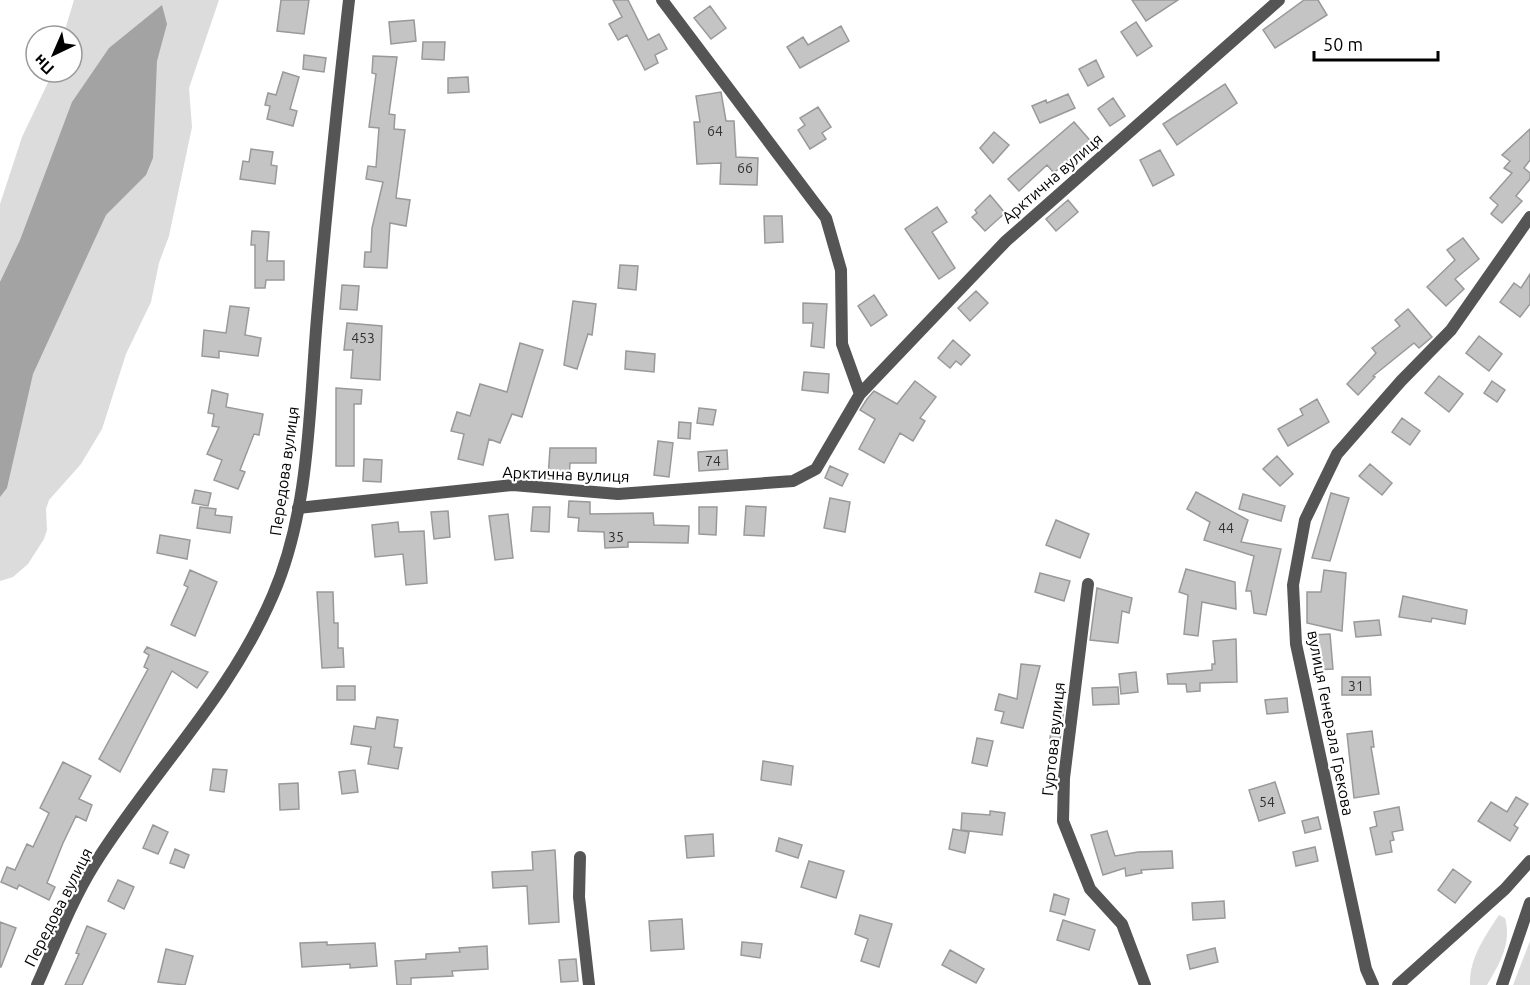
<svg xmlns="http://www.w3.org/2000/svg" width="1530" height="985" font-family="Ubuntu,sans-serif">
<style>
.green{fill:#dcdcdc}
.water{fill:#a3a3a3}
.building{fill:#c4c4c4;stroke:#999;stroke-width:1.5}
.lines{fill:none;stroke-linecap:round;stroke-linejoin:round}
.minor{stroke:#555;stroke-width:12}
.tertiary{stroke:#555;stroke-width:12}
.labels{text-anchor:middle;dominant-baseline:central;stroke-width:4.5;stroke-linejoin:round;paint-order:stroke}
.number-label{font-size:14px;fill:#313131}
.street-label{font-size:16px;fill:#000;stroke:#fff}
</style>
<rect width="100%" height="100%" fill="#fff"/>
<path class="green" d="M74 0H219L189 88 192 127 169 236 159 263 151 302 126 354 102 429 81 464 49 500 46 509 47 530 44 539 28 564 13 577 0 581V204L22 137 53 72H72V36H63Z
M1499 915 1505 918C1512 943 1500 963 1487 985H1470C1469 959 1485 936 1499 915Z
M1530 941V985H1513Z"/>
<path class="water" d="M162 5 167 24 157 61 153 158 146 175 106 215 33 374 7 488 0 497V282L20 240 72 102 109 48Z"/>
<path class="building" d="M281 0H309L304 34 277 31Z
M613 0H628L648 40 659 34 667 49 655 55 658 63 645 70 627 35 618 40 609 24 622 17Z
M1132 0H1178L1146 21Z
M1304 0H1318L1327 15 1275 48 1263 30Z
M710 6 726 28 711 39 694 18Z
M414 20 416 41 391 44 389 22Z
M1136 22 1152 46 1137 56 1121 32Z
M841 26 849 41 800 68 787 47 803 37 808 45Z
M423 42H445L444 60 422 59Z
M304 55 326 58 324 72 303 69Z
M373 56 397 57 389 114 395 115 394 129 405 130 396 198 410 200 406 226 390 223 387 268 364 267 365 252H371L372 228 383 182 366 179 368 166 376 167 379 128 369 127 376 74 372 73Z
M1096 60 1104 77 1088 86 1079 69Z
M283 72 299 77 290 109 297 111 293 126 267 119 270 106 265 105 268 93 276 95Z
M468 77 469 92 448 93V78Z
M1225 84 1237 103 1177 145 1163 124Z
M721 92 726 121H734L736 157 758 158 757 185 720 184 721 163 697 164 694 122H700L696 96Z
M1068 94 1075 108 1040 123 1032 106 1046 100 1047 103Z
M1113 98 1125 116 1110 126 1098 109Z
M818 107 831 127 822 133 826 139 810 149 798 130 805 125 800 118Z
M1074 122 1094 145 1080 157 1076 152 1054 173 1047 165 1019 191 1008 179Z
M1530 129V160L1524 168 1530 173V179L1516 196 1522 201 1502 223 1491 214 1498 205 1490 198 1512 173 1504 168 1510 161 1502 155Z
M994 132 1009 145 993 163 980 148Z
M251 149 273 152 271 165 277 166 275 184 240 179 243 161 249 162Z
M1160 150 1174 175 1153 186 1140 160Z
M990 195 1005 213 985 231 972 217 977 213 975 210Z
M1068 200 1078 212 1056 231 1046 219Z
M937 207 947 222 932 232 955 268 939 279 905 229Z
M764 216H782L783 242 765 243Z
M252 231 269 232 267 261H284V280H266L265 288H255V245H251Z
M1463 238 1479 259 1455 279 1464 289 1446 306 1427 287 1455 260 1447 250Z
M620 265 638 266 636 290 618 288Z
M1530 274V304L1520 317 1500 302 1514 283 1521 288Z
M342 285 359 286 357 310 340 309Z
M976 291 988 303 970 321 958 308Z
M874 295 887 315 871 326 858 306Z
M573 301 596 304 592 335 588 334 577 369 564 365Z
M803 303 827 304 824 348 811 346 813 323H803Z
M230 306 249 308 245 335 261 338 258 356 219 351V358L202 356 204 330 226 333Z
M1408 309 1432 337 1419 348 1414 343 1373 376 1375 377 1358 395 1347 384 1376 353 1372 348 1400 326 1395 320Z
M347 323 382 326 380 380 351 378 353 350H344Z
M1479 336 1502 354 1489 371 1466 353Z
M953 340 970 355 961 365 956 361 950 368 938 358Z
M520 343 543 350 522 417 512 414 500 443 489 439 483 465 458 459 464 434 451 431 457 412 470 416 480 384 507 392Z
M626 351 655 354 654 372 625 369Z
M804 372 829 374 828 393 802 390Z
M1439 376 1463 394 1449 412 1425 393Z
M915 381 936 397 920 418 925 421 913 441 900 433 884 463 859 449 875 419 860 410 867 399 874 391 897 404Z
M1492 381 1505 390 1497 402 1484 393Z
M336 388 362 390 361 404H354V466H336Z
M212 390 228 394 226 407 263 414 259 435 254 434 240 470 245 472 238 489 214 480 222 460 207 454 219 427 212 426 214 414 208 413Z
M1317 399 1329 422 1288 446 1278 429 1303 415 1300 409Z
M699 408 716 410 713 425 697 423Z
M1402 418 1420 431 1410 445 1392 432Z
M679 422 691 423 690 439 678 438Z
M658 441 673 443 669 477 654 475Z
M550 448H596V463H570L569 480 548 479Z
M727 450 728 469 699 471 698 452Z
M1277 456 1293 474 1280 486 1263 469Z
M364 459 382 460 381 482 363 481Z
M1370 464 1392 483 1382 495 1359 476Z
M830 466 848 474 842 486 825 478Z
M195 490 211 493 208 506 192 503Z
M1196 492 1248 520 1241 542 1281 549 1266 615 1254 613 1251 591H1246L1254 556 1204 540 1210 522 1187 509Z
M1331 493 1349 498 1330 561 1312 558Z
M1243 494 1285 506 1281 521 1239 509Z
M830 498 850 502 845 532 824 528Z
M569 501 590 502V514L653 513 654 525 689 526 688 543 628 542V547L605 548 604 532 578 531 579 518 568 517Z
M746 506 766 507 764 536 744 535Z
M200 507 216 509 215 515 232 517 230 533 197 528Z
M533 507H550L549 532 531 531Z
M699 507H717L716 535 699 534Z
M448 511 450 537 434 539 431 512Z
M508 514 513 558 495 560 489 516Z
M1056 520 1089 534 1080 558 1046 545Z
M398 522 399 532 424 531 427 583 406 585 403 554 375 557 372 525Z
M160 535 190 540 187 559 157 553Z
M1186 569 1235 582 1236 609 1202 602 1198 636 1184 634 1188 595 1179 592Z
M190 570 217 582 195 636 171 625 188 587 184 585Z
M1324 570 1346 573 1342 631 1307 623V592H1321Z
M1040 573 1070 581 1064 601 1035 592Z
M1097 588 1132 598 1129 613 1122 611 1118 643 1090 640Z
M317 592H333L334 623H338V648H343L344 667 322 668Z
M1403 596 1467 610 1465 624 1432 618 1431 622 1399 617Z
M1379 620 1381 635 1356 637 1354 622Z
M1330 634 1333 669 1315 670 1312 635Z
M1236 639 1237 682 1200 683V691L1187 692 1186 684H1168L1167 674 1212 670V664H1215L1213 641Z
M147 647 208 672 197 688 172 671 120 772 99 759 148 669 144 667 149 655 144 652Z
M1021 664 1040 666 1023 728 1001 723 1004 712 995 710 999 694 1017 699Z
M1136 672 1138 692 1121 694 1119 674Z
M1342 677H1370L1371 695H1342Z
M337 686H355V700H337Z
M1118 687 1119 704 1093 705 1092 688Z
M1287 698 1288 712 1267 714 1265 700Z
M1054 706 1064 707 1060 740 1050 739Z
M377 717 398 720 394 747 402 748 398 769 368 764 371 747 351 744 354 726 375 729Z
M1372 731 1374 747H1371L1379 794 1354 798 1347 734Z
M977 738 993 741 987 766 972 763Z
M763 761 793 766 791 785 761 780Z
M63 762 91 776 79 799 92 805 86 821 76 816 63 843 47 883 55 887 49 900 19 885 17 889 1 882 7 867 15 870 27 844 33 847 49 813 40 808Z
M213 769 227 770 224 792 210 790Z
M355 770 358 792 342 794 339 772Z
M1275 782 1285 813 1259 821 1249 790Z
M298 783 299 809 280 810 279 784Z
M1516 797 1528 804 1514 825 1518 828 1510 841 1478 821 1491 802 1507 812Z
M1399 807 1403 830 1392 832 1394 840 1390 841 1392 852 1376 855 1370 828 1377 826 1374 812Z
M990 811 1005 813 1002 835 961 830 962 813 990 815Z
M1318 817 1321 829 1305 833 1302 821Z
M153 825 168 832 158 854 143 848Z
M953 829 969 832 965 853 949 849Z
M1107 831 1115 856 1138 852 1172 851 1173 868 1141 870 1142 873 1126 876 1125 868 1103 875 1091 835Z
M713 834 714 856 687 858 685 836Z
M779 838 802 845 798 858 776 851Z
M1315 847 1318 861 1296 866 1293 852Z
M175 849 189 855 184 868 170 863Z
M555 850 559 922 529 924 527 886 493 888 492 872 533 870 532 852Z
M809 861 844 871 836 898 801 887Z
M1453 869 1471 882 1455 903 1438 890Z
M118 880 134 887 124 909 108 901Z
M1054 894 1069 899 1065 915 1050 911Z
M1224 901 1225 918 1193 920 1192 903Z
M860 915 892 924 879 967 861 961 868 939 855 934Z
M682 919 684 949 651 951 649 921Z
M1063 920 1095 930 1089 950 1057 940Z
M0 922 16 928 1 967H0Z
M87 926 106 934 82 985H65L79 954 76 953Z
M327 942V945L375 943 377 966 350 968V964L302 967 300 943Z
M742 942 762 944 760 958 741 955Z
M487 946 488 969 452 971 453 976 411 978V985H397L395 961 426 959V954L460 952 459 948Z
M1215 948 1218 962 1190 969 1187 955Z
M166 949 193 956 185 985 158 982Z
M950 950 984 969 976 983 942 965Z
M576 959 578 981 561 982 559 960Z"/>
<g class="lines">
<path class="minor" d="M662 0 826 218 841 270 842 344 860 394
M298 508 513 485 618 494 793 481 816 469 860 394 1006 241 1279 0
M1088 584 1064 778 1063 821 1090 889 1122 924 1145 985
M580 857 579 897 589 985
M1373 985 1366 969 1296 644 1293 585 1305 520 1337 454 1401 381 1451 330 1530 217
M1502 985 1530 903"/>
<path class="tertiary" d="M37 985C55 945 71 902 94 865 152 772 229 698 273 595 310 510 309 409 317 318 326 212 337 106 349 0
M1398 985 1505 889 1530 861"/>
</g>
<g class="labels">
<g class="number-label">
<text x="715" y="131">64</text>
<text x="745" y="168">66</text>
<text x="363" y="338">453</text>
<text x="713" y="461">74</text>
<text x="1226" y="528">44</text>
<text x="616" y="537">35</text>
<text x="1356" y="686">31</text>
<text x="1267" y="802">54</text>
</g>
<g class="street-label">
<text transform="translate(1052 178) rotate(-41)">Арктична вулиця</text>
<text transform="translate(284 471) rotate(-82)">Передова вулиця</text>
<text transform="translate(566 474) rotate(2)">Арктична вулиця</text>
<text transform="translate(1331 723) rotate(79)">вулиця Генерала Грекова</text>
<text transform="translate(1053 739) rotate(-84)">Гуртова вулиця</text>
<text transform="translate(58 907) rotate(-63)">Передова вулиця</text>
</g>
</g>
<g transform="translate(54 54) rotate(224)"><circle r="28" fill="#ffffff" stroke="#999999" stroke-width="1.5"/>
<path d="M0-4.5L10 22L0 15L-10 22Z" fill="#000000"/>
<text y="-9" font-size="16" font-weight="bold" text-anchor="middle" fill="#000000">Пн</text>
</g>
<path d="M1314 51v9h124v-9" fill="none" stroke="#000000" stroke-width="3"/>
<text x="1323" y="51" font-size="18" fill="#000000" stroke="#ffffff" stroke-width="4.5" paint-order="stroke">50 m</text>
</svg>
